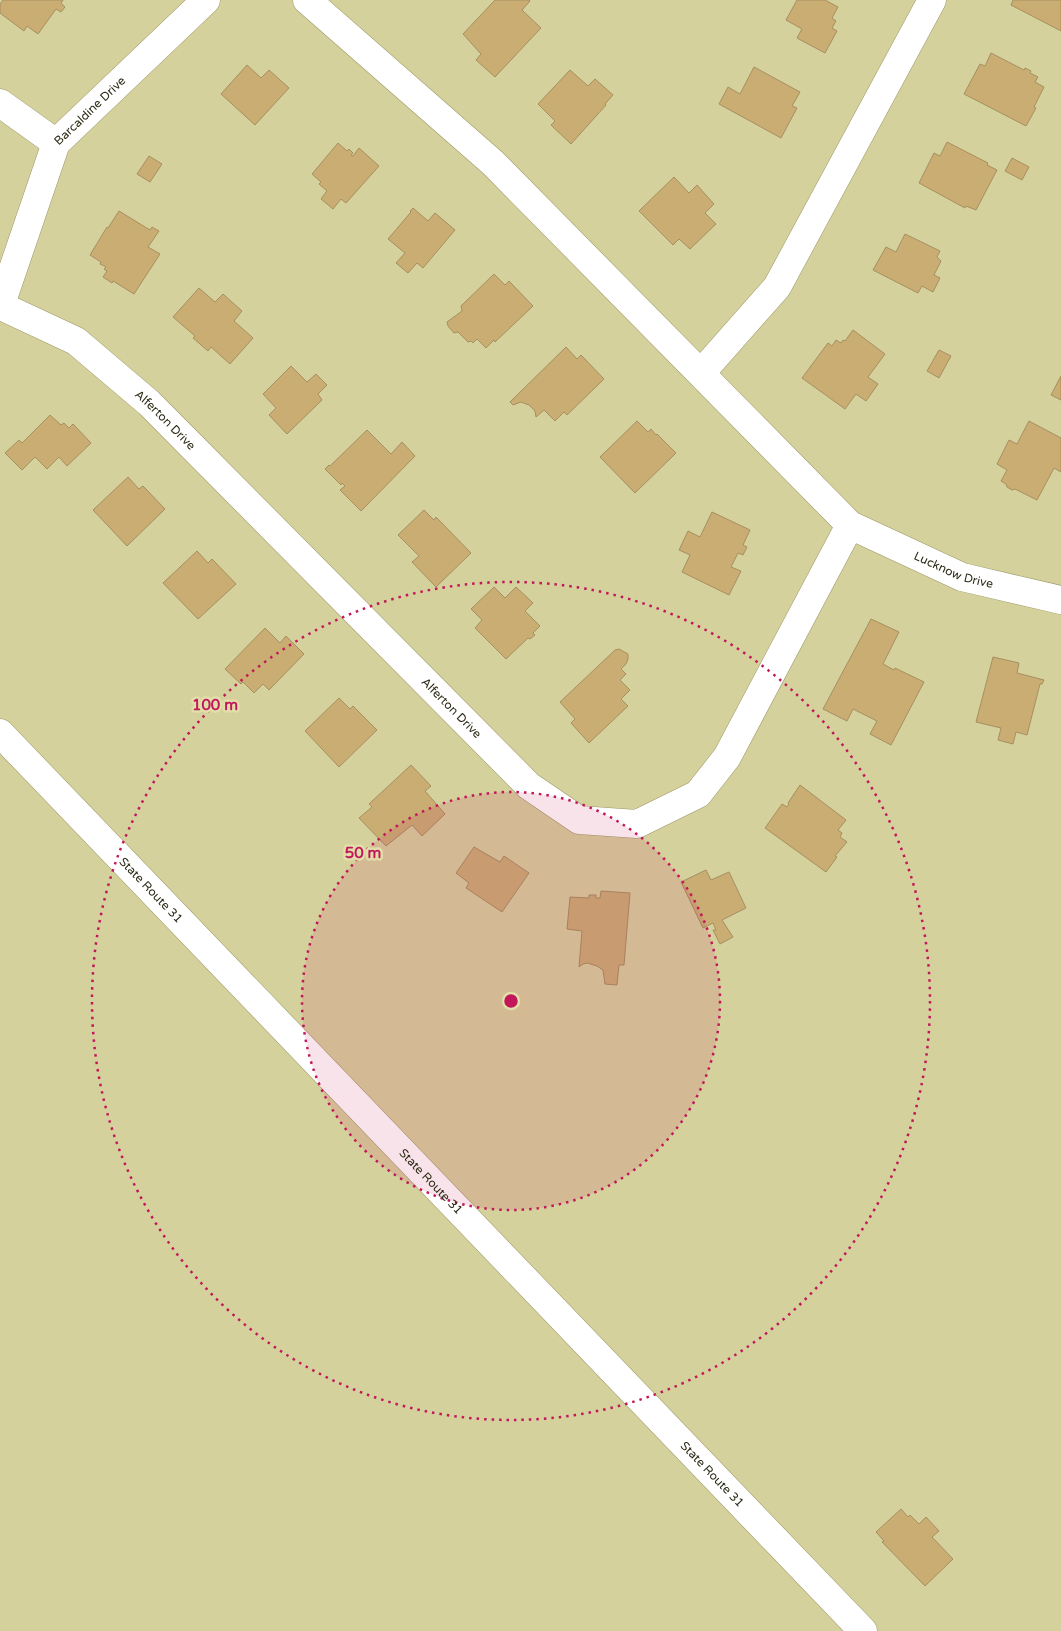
<svg xmlns="http://www.w3.org/2000/svg" width="1061" height="1631" font-family="'Varela Round',sans-serif">
<style>
.building{fill:#caad73;stroke:#a68f60}
.lines{fill:none;stroke-linecap:round;stroke-linejoin:round}
.minor-casing{stroke:#9c9866;stroke-width:29}
.highway-casing{stroke:#9c9866;stroke-width:29}
.minor{stroke:#fff;stroke-width:28}
.highway{stroke:#fff;stroke-width:28}
.ring{fill:none;stroke:#c2185b;stroke-width:2.5;stroke-dasharray:2.5 5}
.labels{text-anchor:middle;dominant-baseline:central;stroke-width:5;stroke-linejoin:round;paint-order:stroke}
.street-label{font-size:12px;fill:#2d2b16;stroke:#e2dea9}
.centre{fill:#c2185b;stroke:#e2dea9;stroke-width:2.5}
.ring-label{font-size:15px;text-anchor:middle;font-weight:bold;fill:#c2185b;stroke:#e2dea9;stroke-width:5;stroke-linejoin:round;paint-order:stroke}
</style>
<rect width="100%" height="100%" fill="#d5d19c"/>
<path class="building" d="M3 0H63L61 3 65 7 61 12 56 9 38 34 27 26 24 31 0 13V4Z
M495 0H529L530 1 522 10 541 28 495 77 476 60 481 54 463 34Z
M797 0H825L838 7 832 18 836 21 832 28 837 31 825 53 797 38 802 29 786 20Z
M1013 0H1061V31L1011 5Z
M991 53 1024 70 1025 68 1031 71 1030 73 1038 77 1035 82 1044 87 1034 107 1036 108 1026 126 964 94 980 64 985 66Z
M247 65 261 78 269 70 289 88 255 125 221 94Z
M754 67 800 92 792 106 797 108 781 138 719 104 728 87 740 94Z
M570 70 588 86 595 79 613 95 605 104 606 105 571 144 551 125 555 121 538 104Z
M947 142 988 163 987 165 997 170 976 210 966 206 965 208 919 183 934 153 940 156Z
M338 143 347 151 349 149 353 153 351 155 353 156 359 148 379 166 346 203 341 199 333 209 321 199 327 191 319 184 321 182 312 174Z
M149 156 162 164 150 182 137 174Z
M1012 158 1029 167 1022 180 1005 171Z
M674 177 689 193 697 185 714 204 705 213 716 224 690 249 679 239 673 245 639 211Z
M413 208 428 221 435 213 455 230 423 268 417 263 408 273 396 263 405 253 388 239 411 212 410 211Z
M119 211 150 230 152 227 159 231 148 247 160 254 134 294 113 281 112 283 103 277 107 271 104 269 106 267 100 264 101 262 90 255 107 227 108 228Z
M905 234 940 251 937 257 941 261 934 275 940 278 933 292 922 286 918 293 873 270 886 247 896 252Z
M494 274 505 285 509 281 533 306 495 342 494 340 486 348 477 339 473 343 471 341 468 342 458 332 454 333 448 326 447 322 462 311 461 306Z
M199 288 215 302 223 294 242 311 234 321 253 338 230 364 211 347 208 351 193 338 195 336 173 317Z
M853 330 885 354 868 377 878 384 866 401 856 394 845 409 802 378 828 343 832 346 836 340 841 343 843 340 845 341Z
M566 347 577 359 581 355 604 379 567 415 564 412 555 421 544 410 536 417 535 411 529 405 521 402 513 405 510 402Z
M939 350 951 356 939 378 927 371Z
M291 366 307 382 316 374 327 385 318 394 322 400 287 434 269 415 276 408 263 394Z
M1061 376V400L1051 395Z
M50 415 61 425 64 423 69 428 73 424 91 443 67 466 59 457 47 469 35 457 22 470 5 453 19 440 22 443Z
M637 421 648 432 651 429 656 435 657 434 676 453 635 493 600 457Z
M1029 421 1061 438V472L1054 468 1037 500 1015 489 1012 490 1007 487 1006 484 1001 481 1007 470 997 464 1009 440 1017 444Z
M367 430 391 454 402 442 415 456 361 511 340 490 345 486 342 483 341 485 325 469 329 465 330 466Z
M128 477 139 489 143 486 165 509 127 546 93 510Z
M424 510 434 520 436 517 471 553 436 587 412 562 419 556 398 535Z
M712 512 750 530 743 545 747 547 743 555 738 553 731 567 741 571 729 595 682 572 690 555 679 550 688 531 700 537Z
M197 551 208 563 212 559 236 584 198 619 163 583Z
M494 587 505 598 516 587 533 603 525 611 540 626 533 633 535 635 530 639 528 638 506 659 475 628 482 620 471 609Z
M871 619 899 632 883 664 894 670 895 668 924 682 891 745 870 734 877 721 853 709 847 721 823 709Z
M265 628 280 643 286 636 304 654 269 690 263 684 254 693 243 682 241 684 225 669Z
M619 649 628 654V659L626 664 621 669 626 674 620 680 630 690 621 699 628 706 589 743 571 723 575 719 560 702 615 650Z
M993 657 1019 663 1017 673 1044 680 1042 684H1040L1027 735 1016 732 1013 744 998 740 1001 728 976 722Z
M339 698 350 709 353 706 377 730 339 767 305 731Z
M411 765 431 786 425 791 445 814 422 836 412 825 386 846 359 818 372 807 369 804Z
M800 785 846 820 838 830 842 833 840 837 847 842 835 856 837 857 826 872 765 828 782 804 787 807 789 804 788 803Z
M474 847 500 862 504 856 529 873 502 912 466 888 469 883 456 873Z
M706 870 711 880 729 872 746 908 722 920 733 937 720 944 713 930H716L713 923 703 928 681 882Z
M601 891 630 893 624 965H619L617 985 605 984 603 970 597 966 587 963 583 964 579 967 582 931 567 929 570 897 589 898V895H596V898H600Z
M901 1509 908 1517 910 1515 919 1524 926 1517 939 1531 932 1537 953 1559 925 1586 882 1542 884 1541 876 1532Z"/>
<g class="lines">
<defs>
<g id="minor">
<path id="s1" d="M307 0 493 163 850 525 962 577 1061 600"/>
<path d="M0 103 56 143"/>
<path id="s2" d="M1 306 76 341 149 403 529 786 579 820 637 824 698 794 727 757 850 525"/>
<path id="s3" d="M0 307 56 143 206 0"/>
<path d="M701 373 777 287 932 0"/>
</g>
<g id="highway">
<path id="s4" d="M0 733 863 1631"/>
</g>
</defs>
<use href="#minor" class="minor-casing"/>
<use href="#highway" class="highway-casing"/>
<use href="#minor" class="minor"/>
<use href="#highway" class="highway"/>
</g>
<circle cx="511" cy="1001" r="209" fill="#c2185b" fill-opacity=".12"/>
<g class="ring">
<circle cx="511" cy="1001" r="209"/>
<circle cx="511" cy="1001" r="419"/>
</g>
<g class="labels">
<g class="street-label">
<text stroke="none"><textPath href="#s3" startOffset="220">Barcaldine Drive</textPath></text>
<text stroke="none"><textPath href="#s2" startOffset="202">Alferton Drive</textPath></text>
<text stroke="none"><textPath href="#s1" startOffset="869">Lucknow Drive</textPath></text>
<text stroke="none"><textPath href="#s2" startOffset="608">Alferton Drive</textPath></text>
<text stroke="none"><textPath href="#s4" startOffset="218">State Route 31</textPath></text>
<text stroke="none"><textPath href="#s4" startOffset="622">State Route 31</textPath></text>
<text stroke="none"><textPath href="#s4" startOffset="1028">State Route 31</textPath></text>
</g>
</g>
<circle cx="511" cy="1001" r="8" class="centre"/>
<g class="ring-label">
<text x="215" y="710">100 m</text>
<text x="363" y="858">50 m</text>
</g>
</svg>
